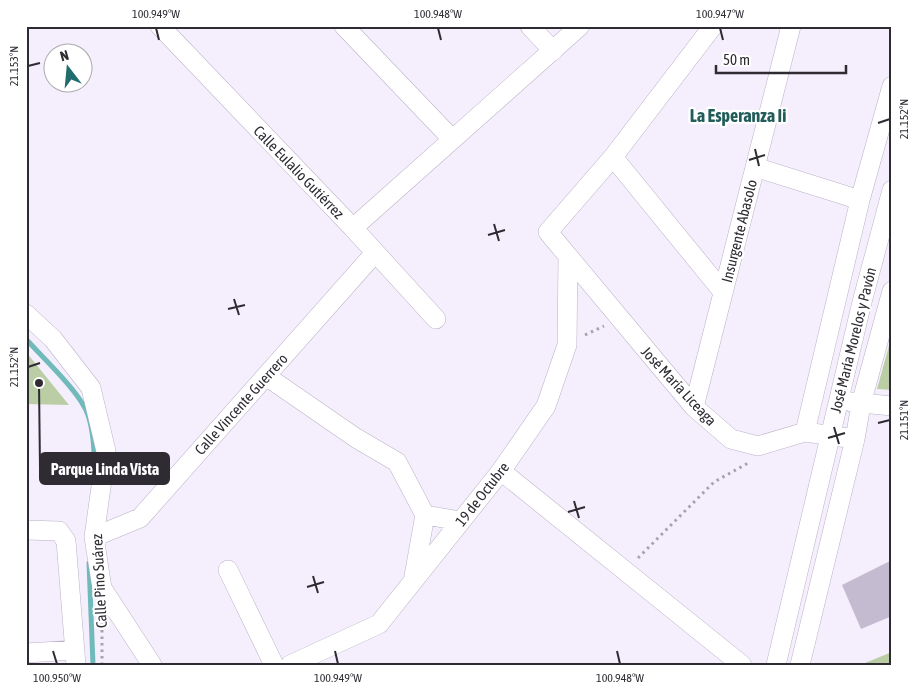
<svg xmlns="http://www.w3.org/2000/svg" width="918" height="691" font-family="'Asap Condensed',sans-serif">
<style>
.green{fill:#bacda4}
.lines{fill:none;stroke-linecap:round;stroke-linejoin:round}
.stream{stroke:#70babc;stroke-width:5}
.building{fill:#c5bbd1}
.minor-casing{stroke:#bab1c6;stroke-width:20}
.path{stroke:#a7a3ae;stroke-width:3;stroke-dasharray:2.5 4;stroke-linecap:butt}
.minor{stroke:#fff;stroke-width:19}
.ticks{fill:none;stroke:#2e2b33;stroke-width:2}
.labels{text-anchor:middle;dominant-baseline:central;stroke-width:4.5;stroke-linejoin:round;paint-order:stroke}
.street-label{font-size:15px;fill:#2e2b33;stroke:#fff}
.quarter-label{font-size:18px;font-weight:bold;fill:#225d5c;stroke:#fff}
.leader{fill:none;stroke:#2e2b33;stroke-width:2}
.callout-dot{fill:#2e2b33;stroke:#fff;stroke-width:2}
.callout{fill:#2e2b33;stroke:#2e2b33;stroke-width:2}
.callout-label{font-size:16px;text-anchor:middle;font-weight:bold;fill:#fff}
.neatline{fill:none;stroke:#2e2b33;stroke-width:2}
.ticks-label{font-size:12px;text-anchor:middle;fill:#2e2b33}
</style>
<rect width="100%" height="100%" fill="#f5effd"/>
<path class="green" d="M892 335V390L877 389Z
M26 352 69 405 26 404Z
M892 652V665H860Z"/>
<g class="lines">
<path class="stream" d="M26 339C42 357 81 393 88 415 94 433 94 453 95 473
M89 563 93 665"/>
</g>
<path class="building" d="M892 560V616L861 629 842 585Z"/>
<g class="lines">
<defs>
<path id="minor" d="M160 26 353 228 436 319
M344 26 452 139
M530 26 553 51
M713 26 613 157 548 232 694 407 731 439 758 446 805 432 855 439
M613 157 723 292
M755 167 860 200
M353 228 580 26
M26 314 53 339 91 388 106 451 94 537 102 588 152 665
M266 376 356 438 397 462 425 515 460 521
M851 402 892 406
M694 407 791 26
M805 432 860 200 892 86
M501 471 742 665
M26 530 59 531 66 541 76 665
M94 537 140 518 374 254
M228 570 274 665
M414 576 425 515
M26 653 75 650
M290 665 379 624 501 471 546 406 567 345 568 257
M776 665 862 302 892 190
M800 665 855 439 861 404 892 291"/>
</defs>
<use href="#minor" class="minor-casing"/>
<path class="path" d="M585 335 604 326
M638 558 714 482 750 462
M102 665V621"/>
<use href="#minor" class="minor"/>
</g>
<path class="ticks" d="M156 28 159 40M438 28 441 40M720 28 723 40M28 66 40 63M878 123 890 119M755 149 759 166M749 160 765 155M494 224 499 241M488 235 505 230M234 299 239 315M228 309 245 305M28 367 40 363M878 423 890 420M834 427 839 444M828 438 845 433M574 501 579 518M568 512 585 507M313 576 318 593M307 587 324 582M53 651 57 664M335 651 338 664M617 651 620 664"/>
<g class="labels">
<g class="street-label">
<text transform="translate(299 172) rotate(46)">Calle Eulalio Gutiérrez</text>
<text transform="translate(739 231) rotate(-76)">Insurgente Abasolo</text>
<text transform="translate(853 340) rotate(-76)">José María Morelos y Pavón</text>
<text transform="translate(679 386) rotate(47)">José María Liceaga</text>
<text transform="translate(241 404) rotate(-48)">Calle Vincente Guerrero</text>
<text transform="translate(482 494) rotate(-52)">19 de Octubre</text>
<text transform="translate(99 581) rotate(-93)">Calle Pino Suárez</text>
</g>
<g class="quarter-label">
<text x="738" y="115">La Esperanza Ii</text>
</g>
</g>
<path class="leader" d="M39 383L40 469"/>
<circle class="callout-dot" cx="39" cy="383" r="5"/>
<rect class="callout" x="40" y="453" width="129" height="31" rx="5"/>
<g class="callout-label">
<text x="105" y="475">Parque Linda Vista</text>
</g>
<rect width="918" height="691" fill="none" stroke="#ffffff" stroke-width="55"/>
<g transform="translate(68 68) rotate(344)"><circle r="24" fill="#ffffff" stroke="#abaaad"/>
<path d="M0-4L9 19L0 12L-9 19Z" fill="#216c6c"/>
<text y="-8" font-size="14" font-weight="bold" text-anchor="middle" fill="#2e2b33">N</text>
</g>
<path d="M716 65v8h130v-8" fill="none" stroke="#2e2b33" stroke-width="2.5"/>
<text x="723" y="65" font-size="15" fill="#2e2b33" stroke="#ffffff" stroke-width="4" paint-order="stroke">50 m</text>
<rect x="28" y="28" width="862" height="636" class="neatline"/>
<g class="ticks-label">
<text x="156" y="18">100.949°W</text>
<text x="438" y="18">100.948°W</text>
<text x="720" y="18">100.947°W</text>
<text transform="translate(14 66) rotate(-90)" y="4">21.153°N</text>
<text transform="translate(904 119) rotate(-90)" y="4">21.152°N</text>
<text transform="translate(14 367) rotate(-90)" y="4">21.152°N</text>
<text transform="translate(904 420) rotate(-90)" y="4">21.151°N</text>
<text x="57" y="682">100.950°W</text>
<text x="338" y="682">100.949°W</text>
<text x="620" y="682">100.948°W</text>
</g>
</svg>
